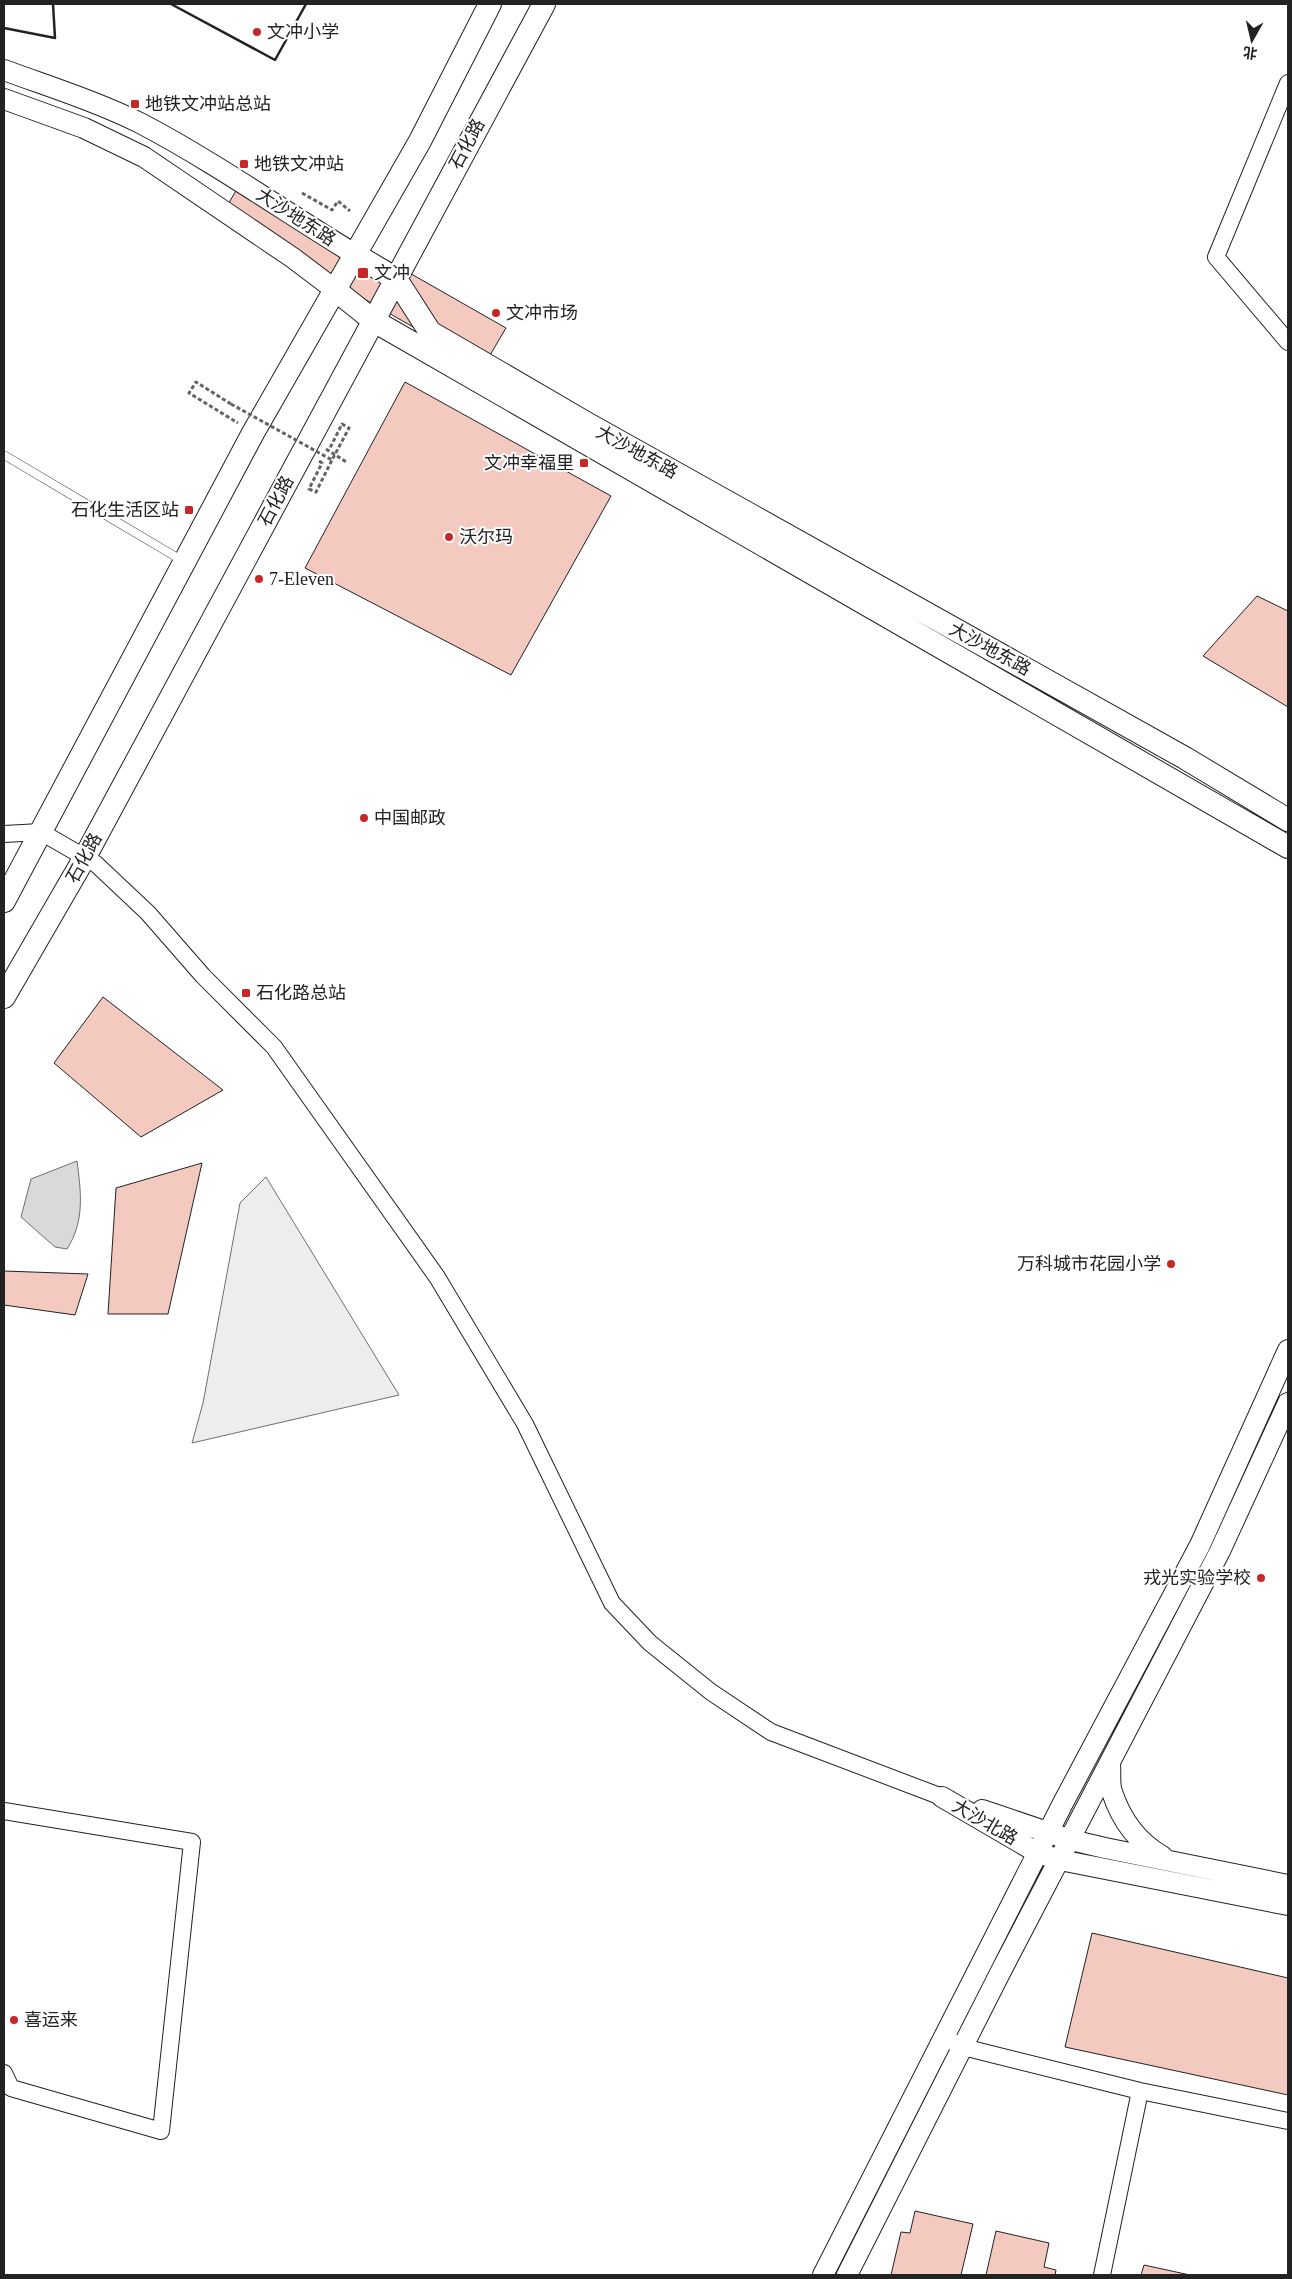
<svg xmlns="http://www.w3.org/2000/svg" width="1292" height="2279" font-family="'Times New Roman','Noto Sans SC',serif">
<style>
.parking{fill:#ededed;stroke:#6f6f6f}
.water{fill:#d9d9d9;stroke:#6f6f6f}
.building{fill:#f3c9c0;stroke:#222}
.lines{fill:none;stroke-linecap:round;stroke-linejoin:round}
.service-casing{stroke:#222;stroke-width:9}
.minor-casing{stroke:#222;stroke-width:18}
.tertiary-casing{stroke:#222;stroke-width:22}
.secondary-casing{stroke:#222;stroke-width:24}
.path{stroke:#646464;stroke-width:3;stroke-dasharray:4 2.5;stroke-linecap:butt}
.service{stroke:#fff;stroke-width:8}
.minor{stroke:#fff;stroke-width:16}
.tertiary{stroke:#fff;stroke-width:20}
.secondary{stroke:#fff;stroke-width:22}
.path-bridge{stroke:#646464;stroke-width:3;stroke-dasharray:4 2.5;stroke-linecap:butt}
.wall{stroke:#222;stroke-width:2.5}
.poi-dot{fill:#c62828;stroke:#fff;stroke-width:2}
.labels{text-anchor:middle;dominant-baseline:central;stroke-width:4;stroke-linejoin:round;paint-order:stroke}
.poi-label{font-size:18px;fill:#222;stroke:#fff;text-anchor:start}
.street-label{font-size:18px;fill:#222;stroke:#fff}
</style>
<rect width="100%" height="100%" fill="#fff"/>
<path class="parking" d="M266 1177 399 1395 192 1443 203 1403 240 1203Z"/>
<path class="water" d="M77 1161C81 1192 85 1221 67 1249L55 1247 21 1217 31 1179Z"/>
<path class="building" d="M243 178 506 328 483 367 221 217Z
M405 382 611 496 511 675 305 568Z
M1257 596 1288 611V707L1203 656Z
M103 997 223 1090 141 1137 54 1063Z
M202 1163 168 1314H108L116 1188Z
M4 1271 88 1274 75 1315 4 1305Z
M1092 1933 1288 1978V2095L1065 2047Z
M915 2211 973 2224 961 2275H891L901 2232 910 2233Z
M996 2231 1049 2243 1044 2267 1056 2270 1055 2275H986Z
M1144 2265 1190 2275H1141Z"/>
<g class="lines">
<defs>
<path id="service" d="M4 455 183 561"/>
<path id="minor" d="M1288 83 1216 257 1288 342
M4 834 41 832 96 864 148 913 203 976 274 1047 437 1277 525 1424 612 1603 650 1643 711 1692 771 1732 942 1797
M4 1811 192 1842 161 2131 11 2088 4 2073
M943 2037 963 2047 1140 2091 1288 2121
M1102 2275 1140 2091"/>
<path id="tertiary" d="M4 70C50 87 98 102 142 124 216 163 285 212 356 255
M4 99 84 128 144 157 293 258 334 289
M1110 1765C1111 1773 1109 1784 1112 1792 1121 1819 1137 1842 1162 1856
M942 1797 1038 1853 1060 1860 1288 1905
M982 1810 1071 1840 1105 1848 1288 1885
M823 2275 1063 1803 1200 1545 1288 1350
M847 2275 1001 1971 1220 1551 1288 1403"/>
<path id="secondary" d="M356 255 396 279 430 332 588 424 1185 758 1288 820
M334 289 374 321 1288 847
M4 901 253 433 420 141 490 4
M4 997 85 857 544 4"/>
</defs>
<use href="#service" class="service-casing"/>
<use href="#minor" class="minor-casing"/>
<use href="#tertiary" class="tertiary-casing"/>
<use href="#secondary" class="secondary-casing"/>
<path class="path" d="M302 193 332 210 338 201 350 211
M231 404 196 382 189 393 238 423
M326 449 348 463
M319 461 322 463 309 489 316 492 332 460"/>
<use href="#service" class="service"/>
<use href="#minor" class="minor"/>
<use href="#tertiary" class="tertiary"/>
<use href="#secondary" class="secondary"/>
<path class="path-bridge" d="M231 404 332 460 349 428 342 424 329 450"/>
<path class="wall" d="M171 4 275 60 306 4
M4 28 55 38 53 4"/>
</g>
<g class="poi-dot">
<circle cx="257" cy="32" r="5"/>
<rect x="130" y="99" width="10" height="10" rx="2.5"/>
<rect x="239" y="159" width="10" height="10" rx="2.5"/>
<rect x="357" y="267" width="12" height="12" rx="2.5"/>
<circle cx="496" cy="313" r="5"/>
<rect x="579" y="458" width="10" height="10" rx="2.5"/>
<rect x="184" y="505" width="10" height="10" rx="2.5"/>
<circle cx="449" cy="537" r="5"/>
<circle cx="259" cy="579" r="5"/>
<circle cx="364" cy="818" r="5"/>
<rect x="241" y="988" width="10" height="10" rx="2.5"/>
<circle cx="1171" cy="1264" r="5"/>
<circle cx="1261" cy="1578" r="5"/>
<circle cx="14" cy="2020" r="5"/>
</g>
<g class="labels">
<g class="poi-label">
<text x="267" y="32">文冲小学</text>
<text x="145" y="104">地铁文冲站总站</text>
<text x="254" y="164">地铁文冲站</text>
<text x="374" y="273">文冲</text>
<text x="506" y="313">文冲市场</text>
<text x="574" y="463" text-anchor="end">文冲幸福里</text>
<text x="179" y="510" text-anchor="end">石化生活区站</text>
<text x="459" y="537">沃尔玛</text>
<text x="269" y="579">7-Eleven</text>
<text x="374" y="818">中国邮政</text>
<text x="256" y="993">石化路总站</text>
<text x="1161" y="1264" text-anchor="end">万科城市花园小学</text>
<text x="1251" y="1578" text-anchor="end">戎光实验学校</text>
<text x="24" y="2020">喜运来</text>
</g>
<g class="street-label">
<text transform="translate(467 144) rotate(-62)">石化路</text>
<text transform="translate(296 217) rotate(33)">大沙地东路</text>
<text transform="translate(637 452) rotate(29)">大沙地东路</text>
<text transform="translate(276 501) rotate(-62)">石化路</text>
<text transform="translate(990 649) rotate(29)">大沙地东路</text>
<text transform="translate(84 858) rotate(-61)">石化路</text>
<text transform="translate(985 1822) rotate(30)">大沙北路</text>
</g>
</g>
<rect width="1292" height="2279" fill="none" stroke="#222222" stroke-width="10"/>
<g transform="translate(1252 40) rotate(188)" stroke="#ffffff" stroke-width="4" paint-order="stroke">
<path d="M0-4L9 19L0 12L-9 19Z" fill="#222222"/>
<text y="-8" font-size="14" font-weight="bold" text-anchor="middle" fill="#222222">北</text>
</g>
</svg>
